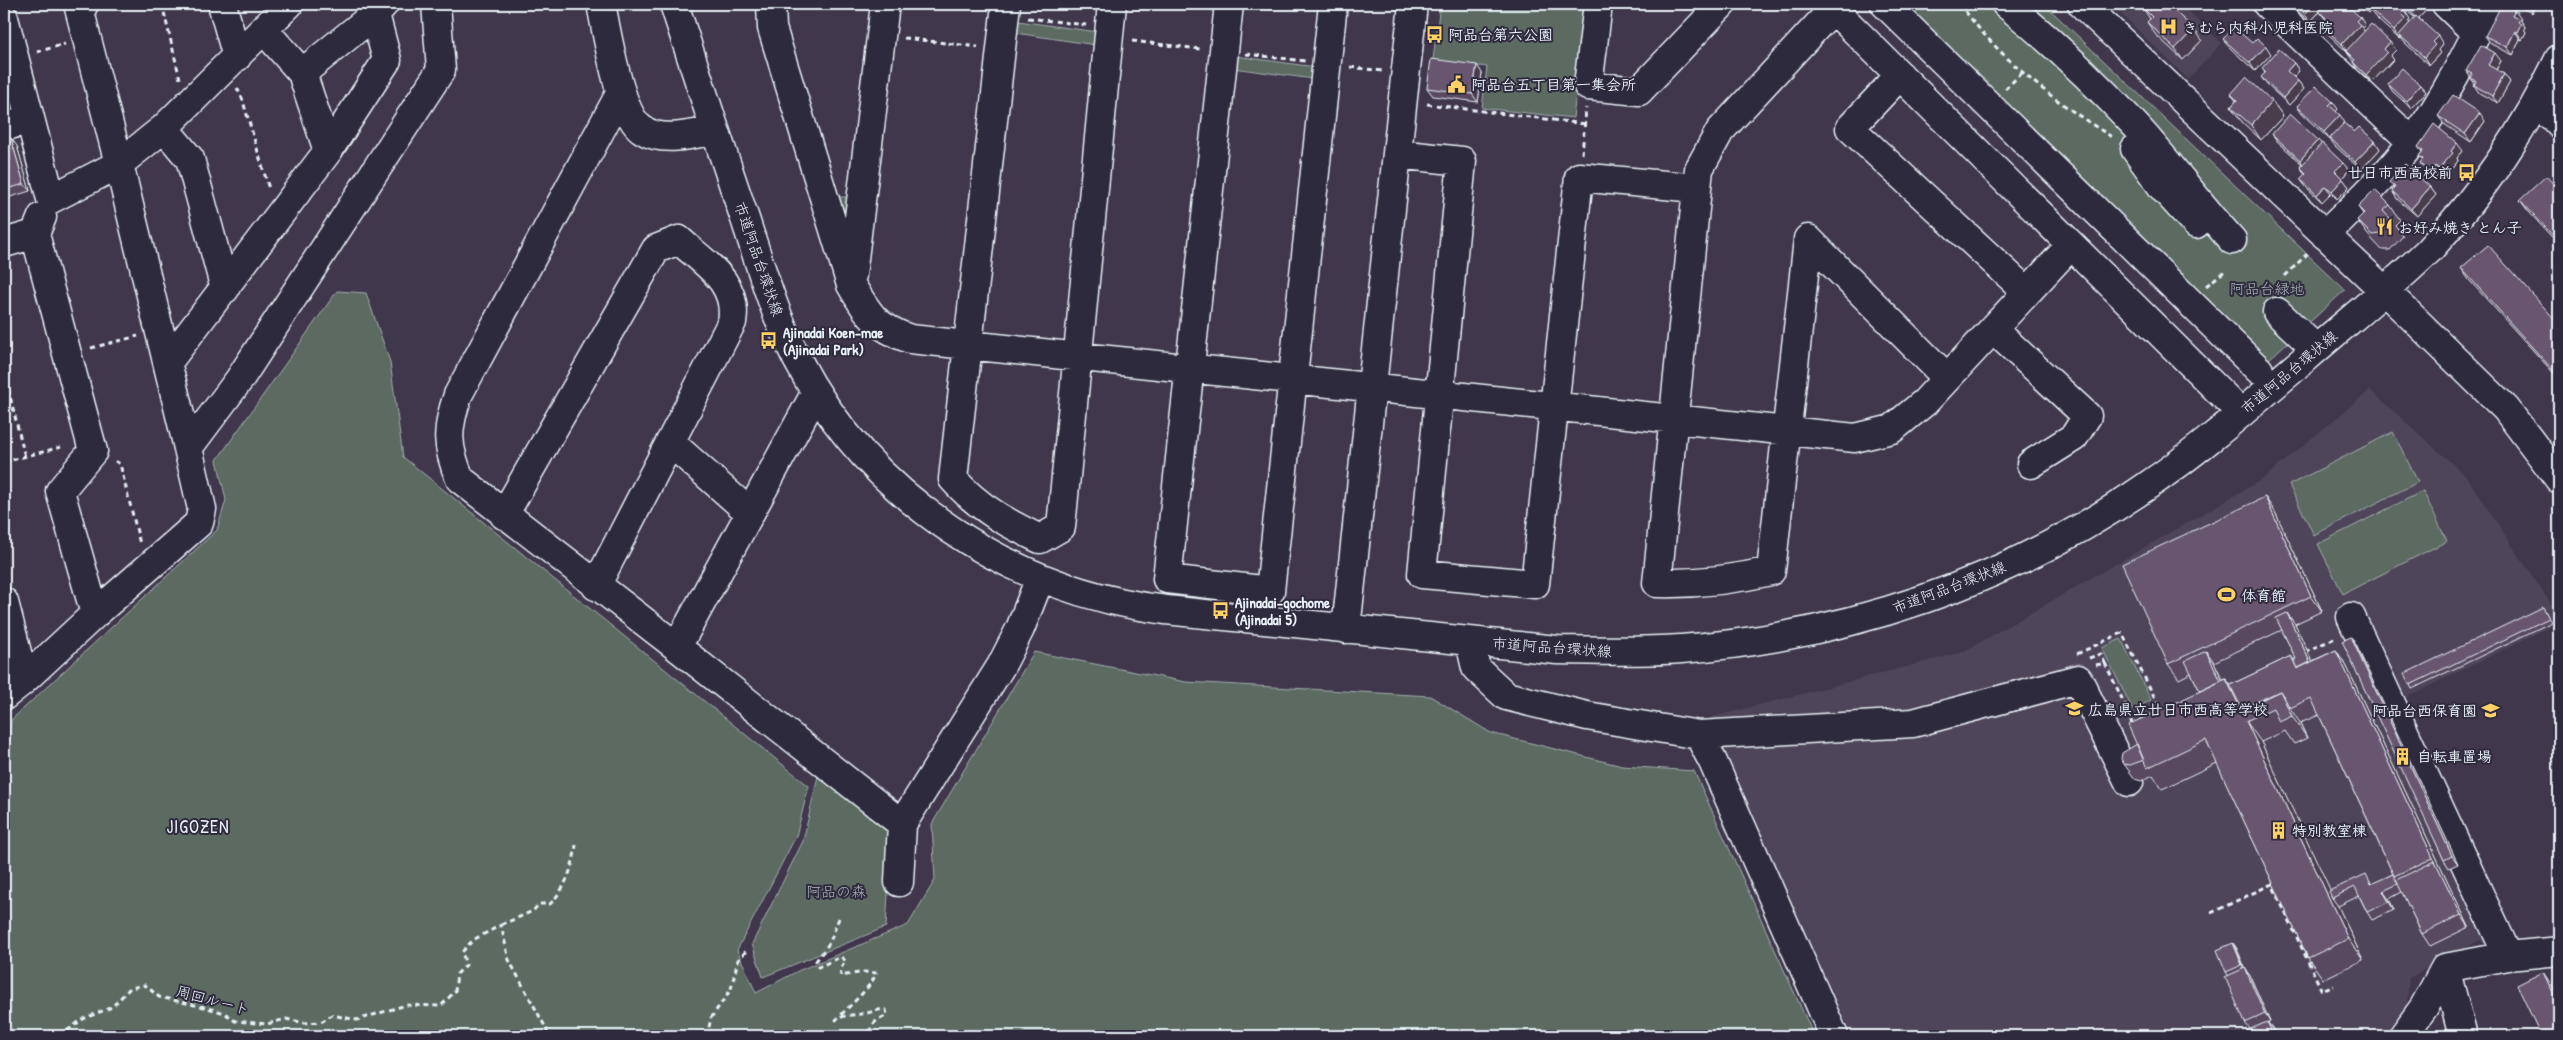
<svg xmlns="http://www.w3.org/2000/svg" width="2563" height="1040" font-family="'Patrick Hand','Klee One',sans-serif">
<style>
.built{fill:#4f445a}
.green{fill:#5c6b62;stroke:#a2aead}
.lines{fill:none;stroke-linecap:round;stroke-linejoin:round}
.minor-casing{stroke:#e8f1f8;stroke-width:31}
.path{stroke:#e8f1f8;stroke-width:3;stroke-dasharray:5 4;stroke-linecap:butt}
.minor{stroke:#2f2a3d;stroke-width:28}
.wall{fill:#594a60;stroke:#e8f1f8;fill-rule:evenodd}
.shaded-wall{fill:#483c4e;stroke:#e8f1f8}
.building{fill:#675670;stroke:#e8f1f8}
.labels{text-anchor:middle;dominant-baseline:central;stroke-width:4;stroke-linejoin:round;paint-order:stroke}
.poi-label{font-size:15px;font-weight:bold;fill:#e8f1f8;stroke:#2f2a3d;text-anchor:start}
.street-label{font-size:15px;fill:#e8f1f8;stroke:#2f2a3d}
.park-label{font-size:15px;fill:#a9b5b4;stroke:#2f2a3d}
.quarter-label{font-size:18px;letter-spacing:1px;fill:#e8f1f8;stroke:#2f2a3d}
</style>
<rect width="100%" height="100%" fill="#40374c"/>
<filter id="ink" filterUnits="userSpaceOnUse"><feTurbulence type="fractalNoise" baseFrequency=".02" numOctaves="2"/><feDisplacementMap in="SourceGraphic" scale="10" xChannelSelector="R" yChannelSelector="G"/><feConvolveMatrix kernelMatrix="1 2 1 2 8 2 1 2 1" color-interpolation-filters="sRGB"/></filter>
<g filter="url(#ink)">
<path class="built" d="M2123 4H2180L2222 43 2188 79 2117 10Z
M2370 390 2466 476 2559 616V622L2401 700 2508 933 2483 944 2480 940 2409 978 2406 1014 2379 1036H1852L1709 718 1963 652 2263 479Z"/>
<path class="green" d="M1440 4H1587L1573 118 1482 108 1487 67 1433 60Z
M1905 4H2044L2345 290 2267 361Z
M1018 21 1098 32 1096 45 1016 33Z
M1235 56 1315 67 1313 79 1233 68Z
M834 197H851L846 236Z
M337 291 366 293 390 362 403 457 809 786 796 836 737 950 756 993 800 970 908 925 935 880 932 824 1034 652 1186 682 1430 696 1491 733 1622 766 1694 771 1814 1036H4V794L11 720 217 530 226 500 217 460Z
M2393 432 2418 482 2314 535 2289 485Z
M2423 491 2447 541 2343 594 2318 544Z
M2121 639 2151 700 2133 710 2102 648Z
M818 776 892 828 886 927 763 977 752 944 803 841Z"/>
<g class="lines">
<defs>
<path id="minor" d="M222 4 237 57
M601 4C607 32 619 116 643 130 663 143 694 134 715 130
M674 4C697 75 720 146 744 216 760 264 774 314 797 359 869 498 1012 591 1166 610L1557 650C1598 651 1640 652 1681 649 1846 637 2011 581 2147 486 2203 448 2254 402 2306 358 2347 322 2390 288 2429 250 2484 190 2524 131 2559 59
M771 4 772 28 851 285C870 316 874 326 910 339L1855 438 1892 429 1925 402 2071 245
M1006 4 953 479C979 508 1005 522 1040 539L1061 527 1112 4
M1229 4 1167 579 1270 591 1333 4
M1598 4 1588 86 1639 91 1722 4
M1828 4 2241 413
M1885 4 2259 370
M2006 4C2052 41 2095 82 2136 126 2170 163 2198 203 2232 240
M2082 4 2410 315 2506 409 2559 479
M2267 4 2412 142
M2446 4 2476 33
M4 18 51 199 119 164 79 8 84 4
M264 30 302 73 328 151
M302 73 375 14
M1900 75 1850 128 2027 292
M621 92 458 395C446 429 446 446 460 479L677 647 816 392
M2535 106 2553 117 2559 124
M4 127 29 119
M164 128 190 159 225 289
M2135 149 2163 188 2196 224
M1397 154 1462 161 1422 574 1535 584 1579 177 1697 188
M35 234 93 451 60 491 95 614
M2325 235C2356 204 2387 175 2414 140 2445 98 2468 51 2491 4
M1808 239 1771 571C1732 580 1696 584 1657 583L1699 169 1720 131 1833 9
M1808 239 1947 378
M4 243 35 234 42 217
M852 275 885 4
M2277 312 2316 349
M1993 329 2087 416 2074 437 2031 464
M168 362 328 151 387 60 375 14 384 4
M670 442 749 512
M188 448 119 164 164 128 289 4
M504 515 656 249 679 240C705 264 739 282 732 322L596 586
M4 602 24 680 4 696
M2351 617 2508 956
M1346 629 1413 4
M1470 642 1476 668 1506 696 1587 716 1699 735 1913 723 2078 679 2129 782
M677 647 902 824 1001 666 1020 629 1040 578
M24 680 95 614 199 523 202 509 188 448 239 380 441 70 436 4
M1699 735 1713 762 1834 1036
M899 882 902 824
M2445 968 2508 956 2559 951
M2445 968 2463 1036
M2403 1036 2424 1007 2445 968"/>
</defs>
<use href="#minor" class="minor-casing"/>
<path class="path" d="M162 4 180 79
M1960 4C1999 59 2055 102 2112 137
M1028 18 1086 25
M904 38 978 47
M1132 41 1200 49
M37 52 65 44
M1246 54 1305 61
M1350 67 1382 71
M237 88 242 98 269 189
M2005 89 2023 72
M1427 104 1585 124
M1582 154 1586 108
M2285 276 2309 252
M2206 286 2226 270
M91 348 138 336
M4 372 25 457
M115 461 120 464 140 544
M4 462 65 446
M2305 652 2335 638
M2077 654 2122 633 2162 712
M2089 658 2101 654 2105 663
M2096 665 2105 663 2128 711 2132 724
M2211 913 2272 884 2322 991 2334 986
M839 918 830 942 816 961 818 967 841 957 846 961 840 969 841 976 864 972 876 973C872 987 847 1008 836 1020 847 1013 855 1016 867 1013 875 1011 878 1009 886 1010L887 1015 875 1022 866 1036
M501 925 533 911 539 904H550C566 888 573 867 576 845
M60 1036 83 1019 112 1007 130 988 145 985 159 997 204 1007 225 1013 235 1021 267 1024 286 1019 305 1023 321 1022 332 1015 357 1020 406 1005 441 1006 455 991 457 974 466 965 462 952 473 940 501 925 509 960 547 1030V1036
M707 1036 711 1018 731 989 738 960 747 950"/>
<use href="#minor" class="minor"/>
</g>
<path class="wall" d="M2290 4H2330L2335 8 2360 17 2365 25 2362 28 2364 31 2396 50 2390 56 2393 60 2372 82 2358 70 2353 62V61L2346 51 2327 33 2321 25 2326 20 2320 12 2310 22Z
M2358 4H2389L2410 19 2408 21 2410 23 2415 18 2403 8 2401 4H2428L2430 6 2419 18 2443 44 2438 50 2440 53 2429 65 2405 43 2401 38 2399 39 2375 17 2370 10 2368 13Z
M2520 4H2536L2532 13 2522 8Z
M2143 8 2202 40 2183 60 2155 34 2147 22 2150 19Z
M2521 18 2520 19 2525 27 2524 29 2526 32 2522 40 2520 39 2513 55 2491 44 2485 36Z
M2223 39 2252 43 2271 54 2255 71 2229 47Z
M2501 61 2496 70 2504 74 2510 82 2498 103 2479 93 2474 85 2475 84 2466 71Z
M2294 63 2299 71 2294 77 2298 81 2304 89 2289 105 2267 85 2261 77 2265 73 2262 68Z
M1482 73 1478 102 1433 96 1427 88Z
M2388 84 2420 85 2426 92 2411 108 2393 92Z
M2231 94 2272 101 2283 116 2261 140 2242 122 2231 107 2236 101Z
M2333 102 2338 109 2336 112 2345 123V124L2354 132 2375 141 2380 149 2361 170 2335 146 2330 139V140L2302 114 2297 106Z
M2438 116 2485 121 2471 142 2444 124Z
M2272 134 2318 140 2321 143 2349 170 2342 178 2349 187 2337 199 2331 193 2322 202 2306 187 2300 179 2305 174 2300 167 2302 164 2277 141Z
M4 140 17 146 30 191 4 199Z
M2418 147 2463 151 2457 158 2458 161 2445 177 2440 173 2435 179 2426 171 2420 163 2423 160 2419 156 2422 152Z
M2389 182 2430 187 2436 195 2417 216 2397 199 2392 191 2394 188Z
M2559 190V245L2528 211 2520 200Z
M2390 205 2400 220 2395 225 2403 236 2390 250H2382L2368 235 2357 220 2363 214 2358 207Z
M2461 268 2559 324V379L2469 280Z
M2275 512 2322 611 2295 624 2312 661 2336 650 2346 665 2469 927 2430 946 2422 934 2402 892 2389 899 2394 910 2372 920 2367 912 2359 896 2338 906 2363 960 2323 979 2308 958 2217 763 2162 789 2153 775 2141 781 2135 779 2124 764 2137 744 2200 691 2191 673 2179 679 2168 664ZM2282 630 2296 659 2294 660 2291 656 2230 685 2226 679 2223 680 2214 662ZM2319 715 2393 874 2372 884 2371 882 2330 891 2261 742 2285 731 2294 744 2307 738 2300 723Z
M2546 611 2552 622 2412 689 2410 685Z
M2351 637 2356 645 2458 864 2449 868 2444 860Z
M2236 947 2245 968 2250 976 2270 1022 2268 1023 2273 1029H2250L2245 1023 2228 975 2226 972Z"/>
<path class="shaded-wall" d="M2314 4H2327L2310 22 2305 14Z
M2364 4H2376L2368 13 2362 5Z
M2420 4H2428L2430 6 2417 20 2412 13Z
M2527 4H2536L2532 13 2527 5Z
M2515 10 2521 18 2520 19 2525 27 2524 29 2526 32 2522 40 2517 32 2512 15Z
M2405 11 2410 19 2408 21 2412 26 2399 35 2401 38 2399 39 2394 31 2402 14Z
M2360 25 2365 32 2347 52 2342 44Z
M2194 29 2202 40 2183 60 2175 49Z
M2515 31 2520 39 2513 55 2507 47Z
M2438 36 2443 44 2438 50 2440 53 2429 65 2424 57 2432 42Z
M2390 42 2396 50 2390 56 2393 60 2372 82 2366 75 2384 49Z
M2266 46 2271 54 2255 71 2250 63Z
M2495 53 2501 61 2494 73 2488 65Z
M2294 63 2299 71 2292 78 2287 71Z
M1477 65 1482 73 1478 102 1472 94Z
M2504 74 2510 82 2498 103 2492 96Z
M2298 81 2304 89 2289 105 2283 98Z
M2420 85 2426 92 2411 108 2406 101Z
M2272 101 2283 116 2261 140 2251 125Z
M2480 113 2485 121 2471 142 2465 134Z
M2340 115 2345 123 2330 140 2324 132Z
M11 138 17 146 30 191 24 184Z
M2318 140 2324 147 2305 168 2300 160Z
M2375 141 2380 149 2361 170 2355 162Z
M2457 143 2463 151 2457 158 2458 161 2445 177 2439 169 2451 151Z
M2343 163 2349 170 2341 179 2335 171Z
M2435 166 2440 173 2435 179 2430 172Z
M2343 179 2349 187 2337 199 2332 191Z
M2325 186 2331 193 2322 202 2317 195Z
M2430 187 2436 195 2417 216 2411 209Z
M2265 497 2275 512 2322 611 2311 596Z
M2287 613 2295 624 2320 678 2312 666Z
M2351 637 2356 645 2458 864 2452 856Z
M2336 650 2346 665 2469 927 2461 915 2435 861 2433 858Z
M2206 651 2214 662 2234 704 2226 692Z
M2226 679 2241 700 2248 714 2241 709Z
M2280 691 2292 707 2290 708 2300 723 2307 738 2292 716Z
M2246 721 2261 742 2334 898H2332L2338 906 2363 960 2348 939Z
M2383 891 2389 899 2394 910 2389 902Z
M2233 943 2236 947 2245 968 2250 976 2270 1022 2265 1014Z
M2543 972 2551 984 2559 1000V1006Z
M2267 1022 2273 1029 2276 1036H2274Z"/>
<path class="building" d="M2147 4H2167L2194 29 2175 49 2147 22 2152 17 2143 8Z
M2293 4H2314L2305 14Z
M2326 4H2330L2335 8 2339 4H2345L2360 17 2356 21 2360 25 2342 44 2321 25 2327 19 2319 11Z
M2375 4H2397L2405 11 2402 14 2406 18 2394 31 2370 9Z
M2402 4H2420L2412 13Z
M2502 4 2515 10 2512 15 2520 19 2518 22 2521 24 2517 32 2515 31 2507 47 2485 36Z
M2416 16 2438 36 2432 42 2435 45 2424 57 2399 35Z
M2371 24 2390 42 2384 49 2387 52 2366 75 2353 62 2355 60 2346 51Z
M2234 27 2252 43 2257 38 2266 46 2250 63 2223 39Z
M2481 45 2495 53 2488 65 2504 74 2492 96 2474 85 2476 81 2470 78 2472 74 2466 71Z
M2279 49 2294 63 2287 71 2298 81 2283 98 2261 77 2266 72 2262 68Z
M1431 59 1477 65 1472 94 1427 88Z
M2402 68 2420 85 2406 101 2388 84Z
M2246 77 2272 101 2251 125 2231 107 2237 100 2231 94Z
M2316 86 2333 102 2329 105 2340 115 2324 132 2297 106Z
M2453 95 2480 113 2465 134 2438 116Z
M2290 114 2318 140 2300 160 2272 134Z
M2344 123 2354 132 2359 127 2375 141 2355 162 2330 138Z
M2434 124 2457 143 2451 151 2453 153 2439 169 2435 166 2430 172 2420 163 2423 159 2419 156 2423 151 2418 147Z
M11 138 24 184 4 190V140Z
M2322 143 2343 163 2335 171 2343 179 2332 191 2325 186 2317 195 2300 179 2306 173 2300 167Z
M2405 164 2430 187 2411 209 2392 191 2395 187 2389 182Z
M2546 176 2559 190V242L2520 200Z
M2375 190 2390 205 2383 211 2393 221 2379 234 2372 235 2357 220 2364 213 2358 207Z
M2488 245 2559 324V377L2461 268Z
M2265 497 2311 596 2168 664 2122 564Z
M2543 607 2549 618 2410 685 2404 674Z
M2287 613 2310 662 2298 668 2294 660 2296 659 2276 618Z
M2351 637 2452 856 2444 860 2342 641Z
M2336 650 2433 858 2394 876 2311 698 2290 708 2284 697 2280 691 2242 709 2230 685 2291 656 2297 669Z
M2206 651 2221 681 2200 691 2185 661Z
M2226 679 2241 709 2280 691 2292 716 2279 722 2273 708 2246 721 2348 939 2308 958 2206 740 2147 768 2128 725Z
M2137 744 2144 760 2130 765 2124 764 2121 759 2122 753Z
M2435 861 2461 915 2422 934 2396 880Z
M2366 874 2371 884 2393 874 2398 884 2383 891 2389 902 2367 912 2355 887 2332 898 2329 891Z
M2233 943 2242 965 2226 972 2217 950Z
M2245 968 2265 1014 2245 1023 2225 977Z
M2543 972 2559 1006V1036H2541L2517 985Z
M2267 1022 2274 1036H2251L2248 1030Z"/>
</g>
<defs>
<symbol id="hospital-bare" viewBox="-9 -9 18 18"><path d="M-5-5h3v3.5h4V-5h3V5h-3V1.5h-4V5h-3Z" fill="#ffd166" stroke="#2f2a3d" stroke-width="2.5" paint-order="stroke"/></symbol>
<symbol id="bus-bare" viewBox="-9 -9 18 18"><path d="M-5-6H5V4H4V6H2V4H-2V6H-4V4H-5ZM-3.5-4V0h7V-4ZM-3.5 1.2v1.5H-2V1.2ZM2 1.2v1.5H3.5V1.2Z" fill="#ffd166" stroke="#2f2a3d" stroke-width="2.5" paint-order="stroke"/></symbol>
<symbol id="civic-bare" viewBox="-9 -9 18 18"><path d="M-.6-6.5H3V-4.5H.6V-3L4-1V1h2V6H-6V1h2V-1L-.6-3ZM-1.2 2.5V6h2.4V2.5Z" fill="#ffd166" stroke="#2f2a3d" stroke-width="2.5" paint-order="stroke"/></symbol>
<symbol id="restaurant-bare" viewBox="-9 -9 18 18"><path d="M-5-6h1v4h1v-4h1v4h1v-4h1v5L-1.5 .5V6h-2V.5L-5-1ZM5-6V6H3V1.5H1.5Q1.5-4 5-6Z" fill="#ffd166" stroke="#2f2a3d" stroke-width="2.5" paint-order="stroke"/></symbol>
<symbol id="stadium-bare" viewBox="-9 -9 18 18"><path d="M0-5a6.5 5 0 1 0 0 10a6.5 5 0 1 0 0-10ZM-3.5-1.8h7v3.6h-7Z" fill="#ffd166" stroke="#2f2a3d" stroke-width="2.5" paint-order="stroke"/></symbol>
<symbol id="school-bare" viewBox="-9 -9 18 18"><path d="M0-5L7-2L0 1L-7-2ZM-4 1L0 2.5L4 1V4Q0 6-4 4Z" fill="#ffd166" stroke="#2f2a3d" stroke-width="2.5" paint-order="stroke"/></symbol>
<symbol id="building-bare" viewBox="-9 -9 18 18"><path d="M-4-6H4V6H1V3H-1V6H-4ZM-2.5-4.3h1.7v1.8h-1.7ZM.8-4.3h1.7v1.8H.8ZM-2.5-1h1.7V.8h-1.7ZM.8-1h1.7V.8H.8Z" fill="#ffd166" stroke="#2f2a3d" stroke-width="2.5" paint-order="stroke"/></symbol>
</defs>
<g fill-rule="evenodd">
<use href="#hospital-bare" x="2156" y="14" width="25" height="25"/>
<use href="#bus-bare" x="1422" y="22" width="25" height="25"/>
<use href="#civic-bare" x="1444" y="72" width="25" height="25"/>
<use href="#bus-bare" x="2454" y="160" width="25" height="25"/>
<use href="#restaurant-bare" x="2372" y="214" width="25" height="25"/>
<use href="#bus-bare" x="756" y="328" width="25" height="25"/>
<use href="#stadium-bare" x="2214" y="582" width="25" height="25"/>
<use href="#bus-bare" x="1208" y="598" width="25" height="25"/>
<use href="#school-bare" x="2062" y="696" width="25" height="25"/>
<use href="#school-bare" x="2478" y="698" width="25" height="25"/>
<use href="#building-bare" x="2390" y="744" width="25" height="25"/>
<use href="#building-bare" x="2266" y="818" width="25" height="25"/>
</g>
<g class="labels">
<g class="poi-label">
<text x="2183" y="27">きむら内科小児科医院</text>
<text x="1448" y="34">阿品台第六公園</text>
<text x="1471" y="84">阿品台五丁目第一集会所</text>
<text x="2453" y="172" text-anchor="end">廿日市西高校前</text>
<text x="2398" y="227">お好み焼き とん子</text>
<text x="783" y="332">Ajinadai Koen-mae<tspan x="783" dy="17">(Ajinadai Park)</tspan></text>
<text x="2241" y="595">体育館</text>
<text x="1235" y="602">Ajinadai-gochome<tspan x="1235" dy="17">(Ajinadai 5)</tspan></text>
<text x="2088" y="709">広島県立廿日市西高等学校</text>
<text x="2477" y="710" text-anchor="end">阿品台西保育園</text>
<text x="2417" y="756">自転車置場</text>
<text x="2292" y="830">特別教室棟</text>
</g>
<g class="street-label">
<text transform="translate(759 259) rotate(71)">市道阿品台環状線</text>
<text transform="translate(2289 372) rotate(-40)">市道阿品台環状線</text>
<text transform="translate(1949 587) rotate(-21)">市道阿品台環状線</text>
<text transform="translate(1552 647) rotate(4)">市道阿品台環状線</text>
<text transform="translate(213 1000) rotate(15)">周回ルート</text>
</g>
<g class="park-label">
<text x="2267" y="288">阿品台緑地</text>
<text x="836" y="891">阿品の森</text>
</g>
<g class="quarter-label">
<text x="198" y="826">JIGOZEN</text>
</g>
</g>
<rect width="2563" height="1040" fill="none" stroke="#2f2a3d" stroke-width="20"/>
<rect x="10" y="10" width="2543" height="1020" fill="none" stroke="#e8f1f8" stroke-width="2" filter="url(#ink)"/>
</svg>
